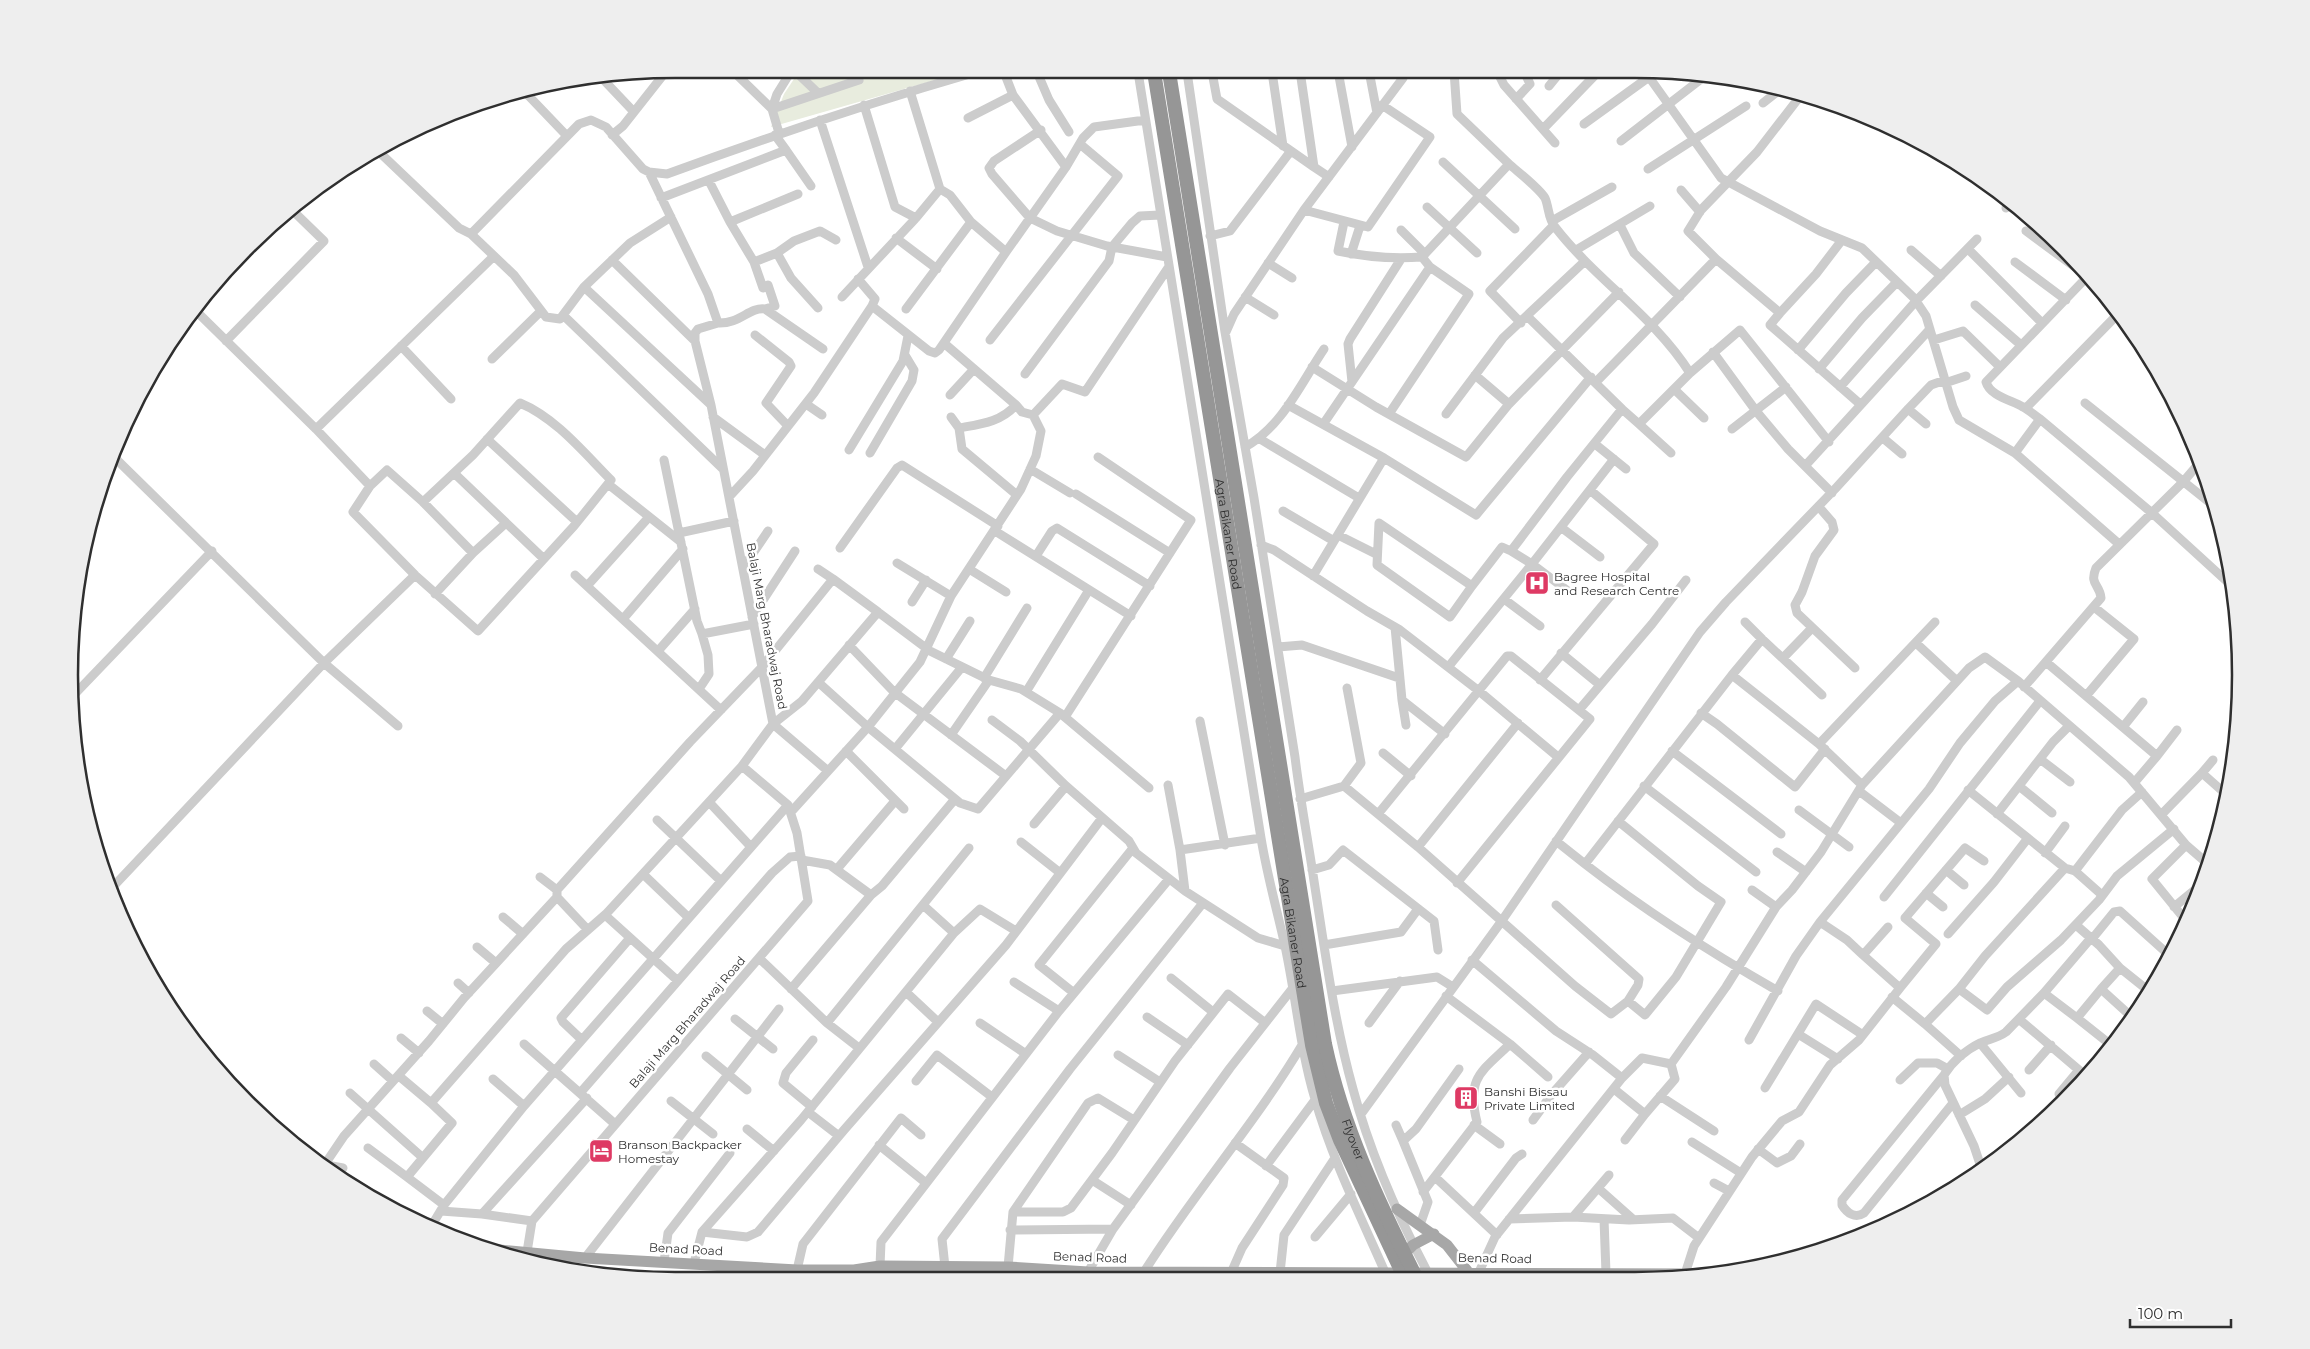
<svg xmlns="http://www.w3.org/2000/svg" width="2310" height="1349" font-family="Montserrat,sans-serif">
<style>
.green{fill:#e8ecde}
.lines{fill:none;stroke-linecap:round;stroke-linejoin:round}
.minor-tunnel{stroke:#d5d5d5;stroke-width:9;stroke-dasharray:9 4.5;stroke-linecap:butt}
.minor{stroke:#ccc;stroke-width:9}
.major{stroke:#a7a7a7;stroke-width:11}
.highway{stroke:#969696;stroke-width:14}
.rail{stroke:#848484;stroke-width:2;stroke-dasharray:5 4;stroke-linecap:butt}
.labels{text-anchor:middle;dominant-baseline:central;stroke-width:5;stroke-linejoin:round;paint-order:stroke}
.street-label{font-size:12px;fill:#2f2f2f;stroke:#fff}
.poi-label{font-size:12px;fill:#2f2f2f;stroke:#fff;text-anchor:start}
.rim{fill:none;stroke:#2f2f2f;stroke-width:2.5}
</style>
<rect width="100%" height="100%" fill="#fff"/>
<path class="green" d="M798 73H960L771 127 784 94Z"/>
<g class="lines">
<path class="minor-tunnel" d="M889 1274 970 1276V1279"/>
<path class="minor" d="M1641 70 1649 77 1721 178 1820 231 1862 248 1914 298 1926 316 1953 407 1959 420 2015 453 2119 544
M1300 71 1314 167 1329 177
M1338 71 1352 147
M1369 71 1377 113
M1441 71H1445
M1454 71 1457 114 1509 164
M1497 71 1504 85 1555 143
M1004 72 1013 95 1066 167
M1037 72 1049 100 1069 132
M1138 72 1261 838C1267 875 1277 910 1285 946 1296 997 1300 1049 1315 1099 1332 1159 1360 1215 1385 1272
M1187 72 1225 332 1254 498 1295 757C1300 799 1308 840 1314 881 1325 951 1334 1021 1353 1089 1370 1153 1397 1214 1427 1271
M1212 72 1217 99 1314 167
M1272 72 1283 146
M735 73 772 109 779 133
M797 73 818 93
M598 74 634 112
M1549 86 1562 70
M524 91 567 136
M910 91 940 189
M1801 95 1757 152 1701 210 1688 231 1716 259 1780 313 1816 274 1842 240
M1516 99 1530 84 1524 71
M1763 103 1778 91
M864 105 895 207 916 218
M772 109 859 80 857 73
M772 109 777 94 790 73
M968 118 1013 95
M820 120 868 267
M1584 124 1649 77
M1543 129 1600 70
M1041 130 994 161 989 168 992 174 1030 218 1057 231 1107 246 1167 257
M612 135 623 126 664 74
M1621 141 1705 76
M377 150 459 228 471 234 514 275 546 317 560 319 584 287 630 243 671 217
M786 150 811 186
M1443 162 1515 229
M1648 169 1746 106
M709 181 730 222 754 262 777 253 791 278 818 308
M1681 190 1700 212
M661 198 786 150 775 135
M1427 207 1477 253
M2006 208 2011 202
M1304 210 1368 227 1430 137 1382 105
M1552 221 1612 187
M730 222 798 194
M1620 225 1634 253 1680 297
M1401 230 1425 254
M2026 231 2087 276
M471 234 579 124 591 120 606 127 643 169 649 172 667 174C768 137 869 103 973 73
M1210 236 1230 231 1290 152
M896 238 937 269
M1968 249 2042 323
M1576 250 1650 206
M1911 250 1941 276
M1006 252 1066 167 1083 138 1094 127 1145 120
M777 253 794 241 820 231 836 240
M1351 254 1360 226
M1422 257 1509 164C1518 172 1539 188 1545 198 1549 207 1548 219 1555 227 1596 280 1654 316 1690 373L1639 424 1622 409 1567 477 1511 551 1532 564 1449 666
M612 260 695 341
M754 262 763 288
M2015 262 2066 300
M1268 263 1292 278
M858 279 875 299 872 306
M584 287 710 404
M842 297 916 218 940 189 950 195 971 222 906 309
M1245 297 1274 315
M1975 305 2021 345
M194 309 316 429 370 486 387 470 423 502 473 455 520 403C556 418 584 453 611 480L574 526 478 631 415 575 353 512 370 486
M765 309 775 306 768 285
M1780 313 1770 325 1860 404
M563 315 723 469
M1528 317 1622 409
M718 323C740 324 749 307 765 309L823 349
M1521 323 1490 291 1553 226
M1226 332 1234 314 1304 210 1403 78 1404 71
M755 335 789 362 791 366 766 403 788 426
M990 340 1118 176 1080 144
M1934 340 1963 331 2000 367
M226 341 324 241 290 208
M945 344 1016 405
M401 346 451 399
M1798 350 1846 293 1876 262
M1713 352 1756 411 1788 449 1832 493
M492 359 541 311
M1312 367 1376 407 1466 457 1509 404 1619 292
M1819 369 1862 318 1897 282
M1690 373 1740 330 1829 442
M1025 374 1109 261 1112 247 1132 223 1140 216 1160 215
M1475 375 1509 404
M1352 382 1348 344 1350 339 1401 259
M1596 382 1716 259
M1945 383 1966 376
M1840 387 1916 301 1977 239
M1674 389 1704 418
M950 395 974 369
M2085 403 2214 506
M806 404 822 415
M1288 405 1384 458 1313 576
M2026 408 2119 313
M1908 409 1926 424
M1389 414 1469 294 1430 267
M1446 414 1503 338 1585 261
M713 417 765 455
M951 417 959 428 962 449 1017 495
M2040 419 2152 513 2233 587
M1324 423 1430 267 1422 257C1394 259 1366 257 1338 251L1344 222
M1639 424 1671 453
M959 428C981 424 1001 422 1016 405L1022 412 1033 415
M316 429 494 256
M1732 429 1786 387
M1883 438 1902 454
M487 439 577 522
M1260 439 1359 498
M1595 444 1626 469
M1245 447C1282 427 1301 383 1324 349
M849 450 903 361 908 336
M870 453 912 381 914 370 905 355
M2015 453 2040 419C2034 415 2029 410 2023 407 2011 400 1990 396 1986 382L2088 276
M113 456 324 663 398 726
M1384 458 1476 515 1591 377
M664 460 697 621 702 634 754 624
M1805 466 1930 329
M1030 469 1070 493
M454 473 544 559
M608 484 681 542
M1076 494 1170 553
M729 497 753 471 814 393 872 306 929 351 935 353 939 350 1006 252 971 222
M423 502 473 553 506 523
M1819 507 1832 522 1834 530 1815 556 1802 592 1795 605 1797 613 1855 668
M1283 511 1334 541
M1562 528 1600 557
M995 531 1131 616
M679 533 734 521
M1338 535 1376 554
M1261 545 1274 550 1367 611 1400 630 1479 691 1558 757
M840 548 897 468 902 465 998 526
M1036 556 1052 531 1057 528 1150 586
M897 563 951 596
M743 568 768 531
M818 569 833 579
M969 569 1006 592
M575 575 721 710
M587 586 649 517
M1472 586 1450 617 1377 565 1379 523 1472 586 1502 547 1511 551
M1568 591 1532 564 1614 459
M435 594 473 553
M1504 599 1540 626
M912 602 926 580
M752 617 795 551
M623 619 683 549
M1745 622 1762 639
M1395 627 1402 700 1445 734
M1916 643 1957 681
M849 645 894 692 1006 776
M1278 647 1302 645 1399 678
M658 651 695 609
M1561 653 1600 685
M1783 658 1812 628
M946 659 970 621
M2046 662 2157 756 2134 783
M1732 675 1762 639 1822 695
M984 678 1027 608
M1540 680 1654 544 1590 490
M818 682 868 727 960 803 978 809 1060 713 1149 788
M2024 687 2101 598C2100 584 2089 585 2096 568L2183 482 2201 461
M699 689 709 674 708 655 702 634
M1026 692 1089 590
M2086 696 2134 639 2094 607
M71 698 212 551
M1402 700 1406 725
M1579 710 1652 624 1686 580
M1701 713 1717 724 1795 787 1825 749
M1065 717 1191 520 1098 457
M992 720 1020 741 1066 786 1129 841 1136 853 1185 891 1258 938 1285 946
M1200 721 1225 845
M2123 727 2143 702
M951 735 989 680
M1819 744 1935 622
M895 749 962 667
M846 751 904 809
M1672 751 1781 834
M1383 753 1411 776
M2157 756 2177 730
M2040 759 2070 782
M828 771 773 724 802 701 878 612 930 651 989 680 1021 689 1060 713
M2202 773 2213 760
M1168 785 1180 850 1185 891
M1344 786 1361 763 1347 688
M1644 786 1756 872
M2019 786 2052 813
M1968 790 2065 868
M1859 791 1901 823
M1300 799 1344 786 1418 847 1575 986 1611 1014 1628 1001 1645 1015 1676 977 1721 902 1698 886 1618 821
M709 802 751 847
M1799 810 1849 847
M791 812 868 727 920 662 951 596 1021 489 1036 456 1041 431 1033 415 1062 384 1085 392 1168 268
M1378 814 1507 656H1511L1590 719 1457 883
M1997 814 2053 742 2069 726
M2161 815 2202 773 2228 796
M657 820 721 881
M1034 824 1066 786
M1556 841 1585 864 1732 675 1819 744 1862 785
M1021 842 1059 872
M2186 845 2152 879 2187 922
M1418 847 1518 723
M1180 850 1261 838
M1777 852 1806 872
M2045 853 2065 826
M802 860 830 865 871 895 882 886 955 799
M1585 864C1648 913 1708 951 1778 991
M837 869 895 801
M1312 870 1329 865 1343 850 1434 921 1438 950
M1946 870 1964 885
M2075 871 2102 895
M643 874 689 918
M540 877 557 890
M110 890 324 663 415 575
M1752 890 1776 907
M1926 893 1943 907
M557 897 588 930
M1884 897 2040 701
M1556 905 1639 979 1638 985 1628 1001
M2174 907 2202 884
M605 915 678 981
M503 917 523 934
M1820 922 1847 940 1863 955
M2076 925 2099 945 2120 968
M954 933 980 909 1016 931
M1948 934 1994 882 2028 838
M2092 939 2114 912 2120 911 2169 955
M1324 945 1401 932 1418 909
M477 947 496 963
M759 958 827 1023 859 1048
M1472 960 1556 1031 1593 1055 1622 1078
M1171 978 1213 1012
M1014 982 1059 1011
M458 983 469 993
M1900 988 1936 944 1905 918 1965 848 1984 861
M791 989 871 895
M1959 989 1985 956 2065 868 2075 871 2122 810 2142 792
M2101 989 2120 968 2150 992
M1332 991 1437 977 1453 987
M906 992 938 1022
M1074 993 1039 965 1133 848
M2044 993 2091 938
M1892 997 1925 1024
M427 1011 443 1024
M1147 1017 1188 1045
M2077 1018 2111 1045
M735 1019 773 1049
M2020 1020 2086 1076
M827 1023 969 848
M980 1023 1026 1054
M1369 1023 1400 981
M1798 1034 1838 1059
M401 1038 419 1053
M582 1040 563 1022 561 1018 630 938
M1749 1040 1796 956 1820 922 1929 789 1960 743 1995 701 2018 681
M1980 1043 2021 1093
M524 1044 615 1124
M1510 1044 1548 1077
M1118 1055 1160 1082
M706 1056 747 1090
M1961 1056 1925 1024 1959 989 1987 1010 2007 987 2061 940 2099 900 2117 876 2174 829
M374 1064 393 1081
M2029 1070 2051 1045
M1944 1075 1842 1200V1205C1847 1213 1855 1219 1864 1213L1953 1103
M399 1076 431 1103
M493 1079 524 1106
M1900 1080 1918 1063H1937L1948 1069
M916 1081 937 1055 992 1097
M1765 1088 1816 1004 1863 1035
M1614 1089 1645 1114 1675 1079 1671 1064
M581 1092 772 873 790 857 801 856
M350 1093 422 1157
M2059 1094 2079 1070
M1660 1096 1714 1131
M671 1101 713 1134
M812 1107 783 1083 786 1073 813 1040
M808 1112 839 1136
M1361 1114 1501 922 1700 632 1726 602 1835 489 1908 409 1931 385 1945 380
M1959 1115 1985 1099 2009 1077
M1533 1120 1552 1094 1589 1052
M1396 1125 1403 1141
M1474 1125 1500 1144
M747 1129 774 1151
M1625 1140 1645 1114
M1692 1142 1741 1173
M879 1145 926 1183
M368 1148 407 1177
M1758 1149 1777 1163 1791 1156 1800 1144
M321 1164 343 1168
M1266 1166 1315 1100
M323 1167 344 1136 429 1041 464 998 557 897V890L690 742 762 667 833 579 878 612
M1981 1167 1974 1146 1945 1085 1944 1075C1952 1062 1966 1050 1980 1043 1989 1039 1998 1038 2006 1032L2044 993 2077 1018 2101 989 2133 1018
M1435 1177 1497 1235
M1092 1180 1131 1205
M1714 1183 1729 1191
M1598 1188 1634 1220
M1423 1192 1477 1122C1466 1078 1481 1072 1510 1044L1446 996
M444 1205 524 1106 788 805
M441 1211 482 1214
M1013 1212H1063L1071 1208 1112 1153 1175 1061 1228 994 1264 1022
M1474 1213 1516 1158 1522 1154
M1573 1217 1629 1220 1673 1218 1699 1238
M1509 1219 1573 1217 1609 1175
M1604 1219 1606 1273
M532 1221 482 1214 587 1098
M432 1225 444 1205 407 1177 452 1123 431 1103 566 949 606 914 742 766
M1420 1225 1428 1202 1403 1141 1416 1129 1459 1069
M1010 1230 1113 1229
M702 1232 747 1237 758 1232 844 1130 1006 945 1102 818
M1315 1237 1351 1194
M527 1252 532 1221 808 901 797 833 788 805 742 766 773 724 711 405 695 341V333L698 329 718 323 708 294 649 172
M585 1258 779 1009
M664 1262 668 1233 730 1153
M694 1263 702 1232 801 1120 954 933 923 905
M945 1267 942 1239 1070 1069 1203 903
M1008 1267 1013 1212 1088 1103 1098 1098 1134 1120
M797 1270 803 1244 901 1118 921 1135
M1088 1272 1113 1229 1230 1068 1292 989
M1144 1272C1193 1194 1255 1124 1302 1045
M1479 1272 1495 1237 1622 1078 1642 1058 1671 1064 1726 987 1776 907 1792 890 1821 852 1862 785 1969 668 1985 657 2018 681 2129 777 2186 845 2208 864
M1231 1273 1242 1248 1283 1185 1284 1178 1235 1143
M1280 1273 1284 1235 1335 1158
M889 1274 883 1272 880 1266 881 1242 1059 1011 1169 879
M1685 1274 1694 1246 1752 1157 1782 1121 1799 1112 1830 1065 1859 1040 1900 988 1863 955 1888 927"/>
<path class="major" d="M1397 1209 1447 1245 1468 1272
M479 1248 585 1258 797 1270H854L880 1266 1008 1267 1088 1272 1702 1274
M1399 1259 1413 1245 1434 1234"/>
<g class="highway">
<path id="s1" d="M1154 72 1312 1045 1326 1103 1340 1140 1405 1279"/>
<path id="s2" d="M1169 72 1325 1044C1343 1128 1379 1203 1417 1279"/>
</g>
<path class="rail" d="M623 1277 657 1279"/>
</g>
<defs>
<symbol id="hospital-square" viewBox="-11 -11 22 22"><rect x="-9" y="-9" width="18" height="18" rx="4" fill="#de3a64" stroke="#fff"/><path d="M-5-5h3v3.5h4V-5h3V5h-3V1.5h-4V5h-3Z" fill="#fff"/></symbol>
<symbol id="building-square" viewBox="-11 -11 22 22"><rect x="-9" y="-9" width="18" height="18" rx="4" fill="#de3a64" stroke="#fff"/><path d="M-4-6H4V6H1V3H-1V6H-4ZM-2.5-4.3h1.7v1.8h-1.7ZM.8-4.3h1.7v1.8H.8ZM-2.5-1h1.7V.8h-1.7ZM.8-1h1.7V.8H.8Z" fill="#fff"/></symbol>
<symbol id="hotel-square" viewBox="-11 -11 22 22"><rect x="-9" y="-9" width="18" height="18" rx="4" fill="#de3a64" stroke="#fff"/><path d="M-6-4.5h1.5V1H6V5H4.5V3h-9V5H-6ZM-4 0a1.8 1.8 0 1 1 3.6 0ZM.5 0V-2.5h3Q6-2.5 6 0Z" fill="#fff"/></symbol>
</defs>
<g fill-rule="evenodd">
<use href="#hospital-square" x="1523" y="569" width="28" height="28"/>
<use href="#building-square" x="1452" y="1084" width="28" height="28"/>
<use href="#hotel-square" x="587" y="1137" width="28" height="28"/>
</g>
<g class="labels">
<g class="street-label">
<text stroke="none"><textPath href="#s1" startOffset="468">Agra Bikaner Road</textPath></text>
<text transform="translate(767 626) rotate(79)">Balaji Marg Bharadwaj Road</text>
<text stroke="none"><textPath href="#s1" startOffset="872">Agra Bikaner Road</textPath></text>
<text transform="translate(687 1022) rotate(-49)">Balaji Marg Bharadwaj Road</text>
<text stroke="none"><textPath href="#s2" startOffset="1084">Flyover</textPath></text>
<text transform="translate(686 1249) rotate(3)">Benad Road</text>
<text transform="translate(1090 1257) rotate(2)">Benad Road</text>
<text transform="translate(1495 1258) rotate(1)">Benad Road</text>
</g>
<g class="poi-label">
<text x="1554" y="576">Bagree Hospital<tspan x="1554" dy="14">and Research Centre</tspan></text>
<text x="1484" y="1091">Banshi Bissau<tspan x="1484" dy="14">Private Limited</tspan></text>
<text x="618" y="1144">Branson Backpacker<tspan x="618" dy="14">Homestay</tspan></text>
</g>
</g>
<path d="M0 0H2310V1349H0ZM675 78H1635A597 597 0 0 1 2232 675V675A597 597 0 0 1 1635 1272H675A597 597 0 0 1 78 675V675A597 597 0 0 1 675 78Z" fill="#eee" fill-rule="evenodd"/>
<path class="rim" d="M675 78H1635A597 597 0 0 1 2232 675V675A597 597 0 0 1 1635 1272H675A597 597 0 0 1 78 675V675A597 597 0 0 1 675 78Z"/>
<path d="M2130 1319v8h101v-8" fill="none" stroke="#2f2f2f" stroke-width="2.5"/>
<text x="2138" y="1319" font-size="15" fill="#2f2f2f" stroke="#ffffff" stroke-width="4" paint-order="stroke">100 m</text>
</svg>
